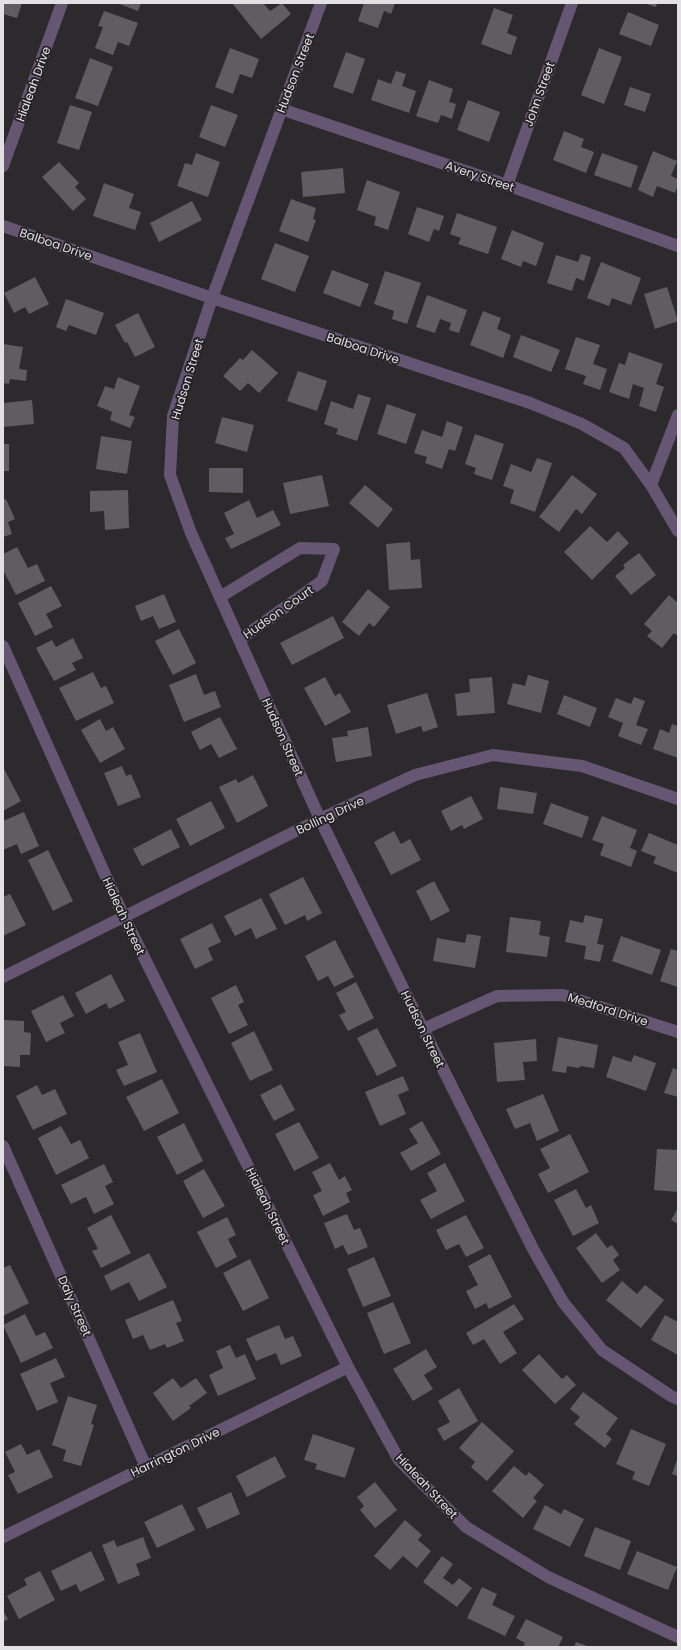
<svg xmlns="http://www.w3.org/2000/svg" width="681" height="1650" font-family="Poppins,sans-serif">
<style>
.building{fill:#5f5d61}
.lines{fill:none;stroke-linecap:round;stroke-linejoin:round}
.minor{stroke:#665673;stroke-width:12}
.labels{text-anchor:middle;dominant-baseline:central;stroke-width:3.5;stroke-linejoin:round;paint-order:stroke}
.street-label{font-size:12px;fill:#e1e0e2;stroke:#222023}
</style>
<rect width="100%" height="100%" fill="#2c2a2d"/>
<path class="building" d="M3 3H22L17 18 3 14Z
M117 3H141L138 11Z
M232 3H263L270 11 282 3 291 14 261 39Z
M364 3H395L391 14 384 11 378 28 358 21Z
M643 3H657L656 7Z
M494 8 513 15 507 33 517 37 511 55 481 44Z
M104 11 138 23 129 46 118 42 113 55 95 48 103 27 98 26Z
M628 12 659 25 651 46 619 34Z
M230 48 259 59 252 78 240 74 233 94 215 87Z
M599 48 622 57 604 104 581 95Z
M346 52 365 59 353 94 333 87Z
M90 58 113 67 98 106 75 98Z
M396 71 406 74 402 86 416 91 409 113 371 100 378 79 391 84Z
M429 80 453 89 449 102 456 104 452 119 441 115 438 123 416 116Z
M630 87 651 94 645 112 624 105Z
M468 100 500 112 489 142 457 130Z
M70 105 92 112 79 150 57 143Z
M211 105 238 115 225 147 199 137Z
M564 131 584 139 581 147 594 152 586 173 553 160Z
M653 151 677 161 671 176 678 179V184L675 193 657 186 653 197 638 190Z
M196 153 220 162 208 197 177 186 185 163 192 165Z
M602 153 638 166 631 188 594 175Z
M59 162 79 183 75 187 86 199 73 211 42 177Z
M343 168 345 193 303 197 301 172Z
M367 180 400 192 388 230 374 225 376 217 357 210Z
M104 183 134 194 129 208 141 212 135 230 93 216Z
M291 199 316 208 313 219 316 220 308 242 279 231Z
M192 201 202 220 159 242 150 223Z
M417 207 444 216 439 231 434 229 429 242 408 234Z
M457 213 497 227 488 254 458 244 461 238 450 234Z
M512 230 544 243 536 266 523 261 521 267 501 259Z
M275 243 309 256 295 292 261 279Z
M581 254 591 257 584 281 576 278 572 291 547 283 556 255 578 262Z
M601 262 641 278 631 305 612 298 609 306 587 298Z
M332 270 369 284 360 307 323 293Z
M385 271 421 283 407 324 392 319 394 311 374 304Z
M35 277 49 304 29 314 25 307 14 313 4 293Z
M667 287 678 321 655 329 644 294Z
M427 295 467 310 459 333 449 330 451 323 440 319 435 333 416 327Z
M66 299 104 313 96 335 69 325 66 331 56 327Z
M483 311 501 318 497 329 511 335 503 358 470 345Z
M138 313 155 347 135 357 127 342 125 343 115 325Z
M521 335 560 350 551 372 513 357Z
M576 337 600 345 593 364 607 369 600 390 583 384 586 376 565 369Z
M3 344 23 347 19 369 27 370 26 381 10 379 9 384 3 383Z
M252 350 278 373 259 393 248 383 240 391 223 376 240 358 243 360Z
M629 352 663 364 656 384 664 387 656 412 639 406 644 388 633 384 629 399 609 392 619 363 625 365Z
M298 371 327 381 317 411 287 401Z
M118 377 140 386 129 415 135 417 130 428 110 420 112 412 97 406 105 386 114 389Z
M358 394 371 398 357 441 336 434 338 429 324 424 331 401 353 409Z
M32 400 34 424 3 427V403Z
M387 404 416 414 406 444 377 434Z
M222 417 254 425 247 452 215 443Z
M447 421 463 427 455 451 449 449 442 469 425 463 427 457 414 453 422 430 442 437Z
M475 434 504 444 492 480 474 474 476 468 465 464Z
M101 436 132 441 127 474 96 469Z
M3 444H9V471H3Z
M537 458 552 463 535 512 510 503 514 490 503 486 511 464 531 472Z
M209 468H243V493L209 492Z
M322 475 329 506 290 514 283 483Z
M572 475 597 494 582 514 576 509 559 532 539 517Z
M365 485 393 509 378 528 349 503Z
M128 490 129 528 105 530 104 511 90 512V491Z
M6 499 15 519 8 522 12 534 3 537V500Z
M249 500 257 518 273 510 281 525 231 549 225 538 234 534 224 513Z
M590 526 607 542 618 531 629 543 592 580 564 552Z
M410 542 411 560 420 559 422 588 389 590 386 544Z
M17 547 28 568 37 564 45 581 16 595 3 570V554Z
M639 553 656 575 631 595 615 576 625 568 623 565Z
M51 586 62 606 46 614 53 627 35 636 18 603Z
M368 589 390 607 374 627 369 623 359 636 342 622Z
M164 594 176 622 159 629 153 616 141 621 135 606Z
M669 595 678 603V636L674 633 662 648 647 636 652 631 644 624Z
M333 616 344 638 292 665 280 643Z
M179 629 196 663 173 675 155 641Z
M73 638 83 658 72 663 76 670 54 681 36 648 52 640 56 647Z
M93 672 101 688 106 686 114 703 76 721 59 688Z
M196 674 204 695 215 691 221 707 184 722 169 685Z
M528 675 549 681 541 713 507 704 513 683 525 686Z
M325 677 335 696 340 693 351 712 325 726 304 688Z
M492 677 495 713 457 716 455 694 470 692 469 679Z
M427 693 438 727 423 732 421 726 396 734 387 705Z
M564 695 597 708 590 727 557 714Z
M634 697 645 701 636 725 648 729 641 745 618 736 623 723 608 717 616 698 631 704Z
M220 717 237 749 219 758 211 744 200 750 191 732Z
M100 719 106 731 113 727 125 749 100 763 81 730Z
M672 724 678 726V758L653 749 660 729 669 733Z
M368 727 372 756 336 762 332 738 348 736 347 731Z
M122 766 126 776 131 774 141 797 118 806 104 773Z
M3 767 21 801 3 811Z
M253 775 268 806 237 823 219 787 236 779 238 783Z
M500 787 537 793 533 814 497 809Z
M471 796 483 819 464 829 462 825 451 831 441 811Z
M211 801 225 828 190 846 176 819Z
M551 803 589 817 582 838 543 824Z
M24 812 39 846 21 854 17 844 3 850V821Z
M602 816 637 830 630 848 637 851 631 867 600 855 604 844 592 840Z
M171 829 180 847 142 866 133 849Z
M394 831 401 844 410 839 421 860 391 875 374 842Z
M649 833 678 845V873L653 863 656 857 641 851Z
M48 850 73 901 53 911 28 860Z
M303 877 322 913 307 921 305 915 285 925 269 894Z
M434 881 450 911 431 921 416 891Z
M10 894 26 925 3 936V897Z
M261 898 277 929 256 939 251 928 235 936 224 916Z
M585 915 603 919 597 944 604 945 600 962 584 959 586 946 565 942 570 920 583 923Z
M510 917 541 921 539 935 550 937 547 957 506 952Z
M212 923 221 942 208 948 213 960 195 969 180 939Z
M467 934 481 936 475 968 433 961 437 938 465 943Z
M621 936 661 950 652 975 612 961Z
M335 940 354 977 334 987 328 976 318 981 305 956Z
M671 949 678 951V987L660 981Z
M111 974 125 1001 109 1009 106 1003 86 1014 75 993Z
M356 982 374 1018 348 1031 339 1015 346 1012 336 993Z
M236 985 244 1002 238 1005 248 1025 229 1034 211 998Z
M63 995 74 1016 60 1023 65 1033 46 1042 31 1011Z
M3 1020 24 1021V1032L31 1033 30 1055H20V1067L3 1066Z
M377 1028 397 1066 377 1076 357 1038Z
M254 1031 273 1070 250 1081 231 1043Z
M140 1033 157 1072 124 1086 116 1070 128 1065 118 1042Z
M558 1037 598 1045 594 1068 580 1066 579 1068 567 1066 566 1073 552 1071Z
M536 1039 537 1061 523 1062 525 1080 497 1082 494 1043Z
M634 1055 656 1063 646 1091 606 1077 613 1056 631 1062Z
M673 1068 678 1070V1097L664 1093Z
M403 1076 409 1090 398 1095 406 1114 380 1126 365 1092Z
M162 1079 179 1113 144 1131 126 1097Z
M281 1084 295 1110 274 1121 260 1095Z
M37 1085 42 1095 55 1089 67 1114 33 1130 16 1096Z
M543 1094 559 1131 537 1141 530 1123 515 1129 506 1109Z
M422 1121 441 1154 411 1171 400 1153 418 1143 409 1129Z
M299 1122 319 1158 294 1171 275 1134Z
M184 1123 203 1161 177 1175 157 1137Z
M61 1126 71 1144 80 1140 89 1158 56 1175 38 1138Z
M570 1134 589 1172 548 1193 538 1174 550 1168 540 1149Z
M657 1149 678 1150V1192L654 1190Z
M330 1163 339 1180 345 1176 352 1190 346 1193 350 1202 323 1216 313 1195 322 1191 312 1172Z
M445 1163 465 1201 431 1219 420 1200 437 1191 427 1173Z
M104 1164 113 1182 105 1186 114 1204 94 1214 86 1197 71 1204 61 1185Z
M204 1169 225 1206 203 1218 183 1181Z
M576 1189 586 1208 591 1205 599 1223 573 1236 554 1200Z
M678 1208V1224L671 1220Z
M347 1214 354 1230 360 1228 368 1247 348 1255 343 1245 335 1249 324 1223Z
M111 1215 131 1253 101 1268 92 1251 98 1249 87 1228Z
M466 1215 484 1248 466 1257 459 1244 446 1250 436 1230Z
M227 1217 236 1235 228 1239 237 1257 216 1268 197 1232Z
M596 1233 607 1248 612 1245 619 1255 613 1260 620 1270 602 1283 576 1248Z
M149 1253 167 1287 139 1301 129 1282 111 1291 104 1276Z
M490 1254 512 1297 489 1309 486 1303 475 1309 466 1291 478 1285 468 1266Z
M374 1257 391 1296 363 1307 347 1269Z
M250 1259 269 1298 243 1311 223 1273Z
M10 1265 29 1303 3 1316V1268Z
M622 1281 637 1294 645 1285 664 1300 641 1328 606 1300Z
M173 1300 182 1321 176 1323 184 1341 167 1348 165 1344 150 1350 143 1335 133 1339 125 1320Z
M393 1302 411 1343 384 1354 367 1313Z
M514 1304 524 1319 503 1332 517 1353 500 1364 484 1339 473 1345 466 1333Z
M25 1314 36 1336 45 1332 53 1348 21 1363 3 1325Z
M665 1315 678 1322V1355L651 1340Z
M279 1325 285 1339 293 1336 302 1356 281 1365 276 1353 256 1361 246 1339Z
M230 1345 236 1358 245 1354 256 1379 218 1396 209 1375 223 1368 216 1351Z
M426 1349 437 1367 424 1375 433 1389 413 1401 393 1369Z
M539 1354 562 1379 567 1375 576 1385 555 1404 522 1370Z
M56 1358 65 1377 50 1383 58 1402 37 1411 20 1374Z
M173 1378 181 1388 196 1378 207 1393 189 1406 191 1408 173 1421 153 1393Z
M459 1388 478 1421 444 1441 437 1429 450 1422 438 1401Z
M583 1392 618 1418 606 1434 612 1439 605 1448 574 1424 580 1417 570 1409Z
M68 1396 97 1405 91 1424 94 1425 81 1466 63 1461 66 1450 52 1445Z
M482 1422 514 1451 487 1481 471 1467 475 1462 459 1448Z
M631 1429 666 1444 649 1486 632 1479 635 1472 616 1464Z
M313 1434 355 1448 345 1478 315 1469 317 1464 304 1460Z
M21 1444 27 1455 39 1449 53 1477 18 1494 8 1475 15 1472 5 1452Z
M275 1456 286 1477 247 1497 236 1476Z
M678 1457V1476L672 1474Z
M514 1466 526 1476 529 1472 544 1485 533 1498 537 1501 523 1518 492 1491Z
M375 1482 397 1510 375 1528 360 1510 364 1506 357 1497Z
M231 1492 240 1514 207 1529 197 1508Z
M182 1504 195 1530 157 1548 144 1522Z
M545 1505 561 1514 564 1509 584 1519 570 1547 533 1529Z
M405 1520 422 1535 418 1540 431 1551 417 1568 403 1556 390 1570 374 1556Z
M595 1527 631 1541 620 1570 584 1556Z
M143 1537 151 1558 136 1564 140 1575 118 1584 102 1545 114 1540 117 1547Z
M91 1551 105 1580 80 1592 76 1584 61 1591 51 1571Z
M637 1551 677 1567 668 1590 627 1574Z
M442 1556 453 1564 443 1578 453 1585 459 1578 472 1588 457 1607 423 1582Z
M40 1571 55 1600 19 1619 7 1596 27 1585 24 1579Z
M482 1587 497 1594 492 1605 515 1616 505 1636 467 1618Z
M3 1611 8 1619 3 1622Z
M526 1619 563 1637 558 1647H523L525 1643 516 1638Z
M576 1642 590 1647H574Z"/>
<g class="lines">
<path class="minor" d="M321 3 212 298 173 416 170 475 191 533 320 819 423 1029 533 1249 563 1302 602 1350 671 1396 678 1399
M281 109 507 185 678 246
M3 166 62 3
M507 185 572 3
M3 226 212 298 530 403 582 424 624 448 651 485 678 531
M651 485 678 415
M220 597 300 548 334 549 322 581 239 640
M3 646 124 917 348 1367 399 1460 466 1527 548 1577 678 1637
M3 977 320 819 415 775 493 755 582 766 678 799
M423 1029 497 996 563 995 678 1032
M3 1146 146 1467
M3 1537 348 1367"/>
</g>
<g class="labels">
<g class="street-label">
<text transform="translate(295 73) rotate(-69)">Hudson Street</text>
<text transform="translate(33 84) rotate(-70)">Hialeah Drive</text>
<text transform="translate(539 94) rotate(-70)">John Street</text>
<text transform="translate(480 176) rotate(19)">Avery Street</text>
<text transform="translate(56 244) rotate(19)">Balboa Drive</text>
<text transform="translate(363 348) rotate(18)">Balboa Drive</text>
<text transform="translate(187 379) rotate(-73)">Hudson Street</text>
<text transform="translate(278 612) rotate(-35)">Hudson Court</text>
<text transform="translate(283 737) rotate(66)">Hudson Street</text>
<text transform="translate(330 815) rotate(-25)">Bolling Drive</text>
<text transform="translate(124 916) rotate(65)">Hialeah Street</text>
<text transform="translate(608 1009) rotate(18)">Medford Drive</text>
<text transform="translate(423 1029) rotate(64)">Hudson Street</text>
<text transform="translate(268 1206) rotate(64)">Hialeah Street</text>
<text transform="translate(75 1306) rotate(66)">Daly Street</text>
<text transform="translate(175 1452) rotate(-26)">Harrington Drive</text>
<text transform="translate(427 1486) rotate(47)">Hialeah Street</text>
</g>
</g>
<rect width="681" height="1650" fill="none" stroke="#e1e0e2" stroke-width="8"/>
</svg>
